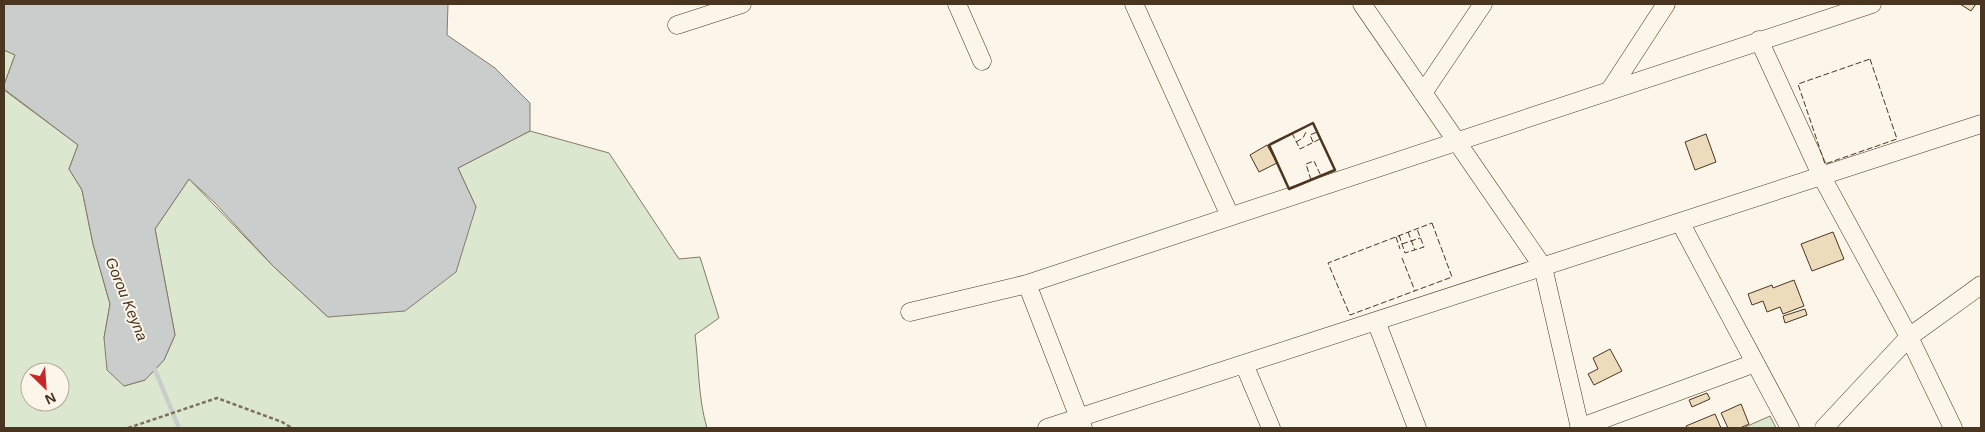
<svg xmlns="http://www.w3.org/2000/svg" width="1985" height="432" font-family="Arial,sans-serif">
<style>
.green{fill:#dce7d0;stroke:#887966;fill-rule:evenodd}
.water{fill:#c9cecd;stroke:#887966}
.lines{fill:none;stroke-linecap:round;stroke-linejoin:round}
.stream{stroke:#c9cecd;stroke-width:4.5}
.building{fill:#ecdcbc;stroke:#4a3520}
.minor-casing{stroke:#4a3520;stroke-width:19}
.path{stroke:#7f6f5c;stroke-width:2.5;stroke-dasharray:4 2.5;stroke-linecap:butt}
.minor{stroke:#fbf6e9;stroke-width:18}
.fence{stroke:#4a3520;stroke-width:1;stroke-dasharray:6 2.5;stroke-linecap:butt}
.wall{stroke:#4a3520;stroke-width:2.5}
.labels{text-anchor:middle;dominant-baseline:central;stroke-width:4;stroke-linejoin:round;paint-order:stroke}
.water-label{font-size:15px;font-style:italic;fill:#4a3520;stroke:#fbf6e9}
</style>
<rect width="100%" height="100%" fill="#fbf6e9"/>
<path class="green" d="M4 50 15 55 4 85Z
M4 90 78 145 69 169 82 190 93 244 110 304 104 338 124 386 145 380 164 360 175 335 155 229 189 179 273 266 328 317 476 207 458 168 530 131 609 153 679 259 700 257 719 318 695 335C699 366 698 398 707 428H4ZM30 372H60V402H30Z
M1770 416 1776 428H1743Z"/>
<path class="water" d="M4 4H448L447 35 495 68 530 103V131L458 168 476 207 456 272 405 311 328 317 273 266 214 202 189 179 155 229 175 335 164 360 145 380 124 386 107 370 104 338 110 304 93 244 82 190 69 169 78 145 4 89V85L15 55 4 50Z"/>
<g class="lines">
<path class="stream" d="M153 365 179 428"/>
</g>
<path class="building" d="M1960 4H1976L1971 11Z
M1706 134 1716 162 1695 170 1685 142Z
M1267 145 1277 163 1259 172 1250 155Z
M1833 232 1844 259 1812 271 1801 244Z
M1794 280 1804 306 1783 314 1780 307 1767 312 1763 301 1752 305 1748 294 1772 285 1773 288Z
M1805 309 1807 315 1785 323 1783 316Z
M1610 349 1622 371 1594 385 1588 374 1598 369 1593 358Z
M1707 393 1710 399 1692 407 1689 400Z
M1741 404 1749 424 1740 428H1728L1721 413Z
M1715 414 1721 428H1687L1686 426Z"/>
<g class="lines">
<defs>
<path id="minor" d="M957 4 982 61
M1134 4 1230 216
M1362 4 1543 267 1580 428
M677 25 742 4
M1759 40 1822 177 1909 337 1953 428
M1610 90 1666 4
M1423 93 1483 4
M1680 222 1790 428
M1027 284 1083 428
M910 312 1027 284 1872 4
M1376 321 1417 428
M1244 364 1271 428
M1047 428 1981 124
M1579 428 1755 363
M1824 428 1909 337 1981 285"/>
</defs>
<use href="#minor" class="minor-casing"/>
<path class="path" d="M128 428 217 398 282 422 292 428"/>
<use href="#minor" class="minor"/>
<path class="fence" d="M1870 59 1897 139 1825 164 1798 84Z
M1292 133 1300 149 1320 139
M1296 142 1303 138 1306 132
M1313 142 1310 135 1317 132
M1311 180 1306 164 1314 161 1321 176
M1432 223 1452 277 1350 315 1328 263Z
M1408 232 1415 250
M1399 235 1405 253 1424 247 1417 229
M1396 237 1400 249
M1402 244 1420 238
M1402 258 1415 291"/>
<path class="wall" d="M1313 123 1335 170 1289 189 1269 145Z"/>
</g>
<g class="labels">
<g class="water-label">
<text transform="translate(127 299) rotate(68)">Gorou Keyna</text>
</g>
</g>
<rect width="1985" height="432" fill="none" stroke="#4a3520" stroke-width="10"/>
<g transform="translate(45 387) rotate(155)"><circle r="24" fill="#fbf6e9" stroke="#b4a999"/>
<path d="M0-4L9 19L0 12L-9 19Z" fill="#c62828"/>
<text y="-8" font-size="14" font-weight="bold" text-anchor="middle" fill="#4a3520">N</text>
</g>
</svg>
